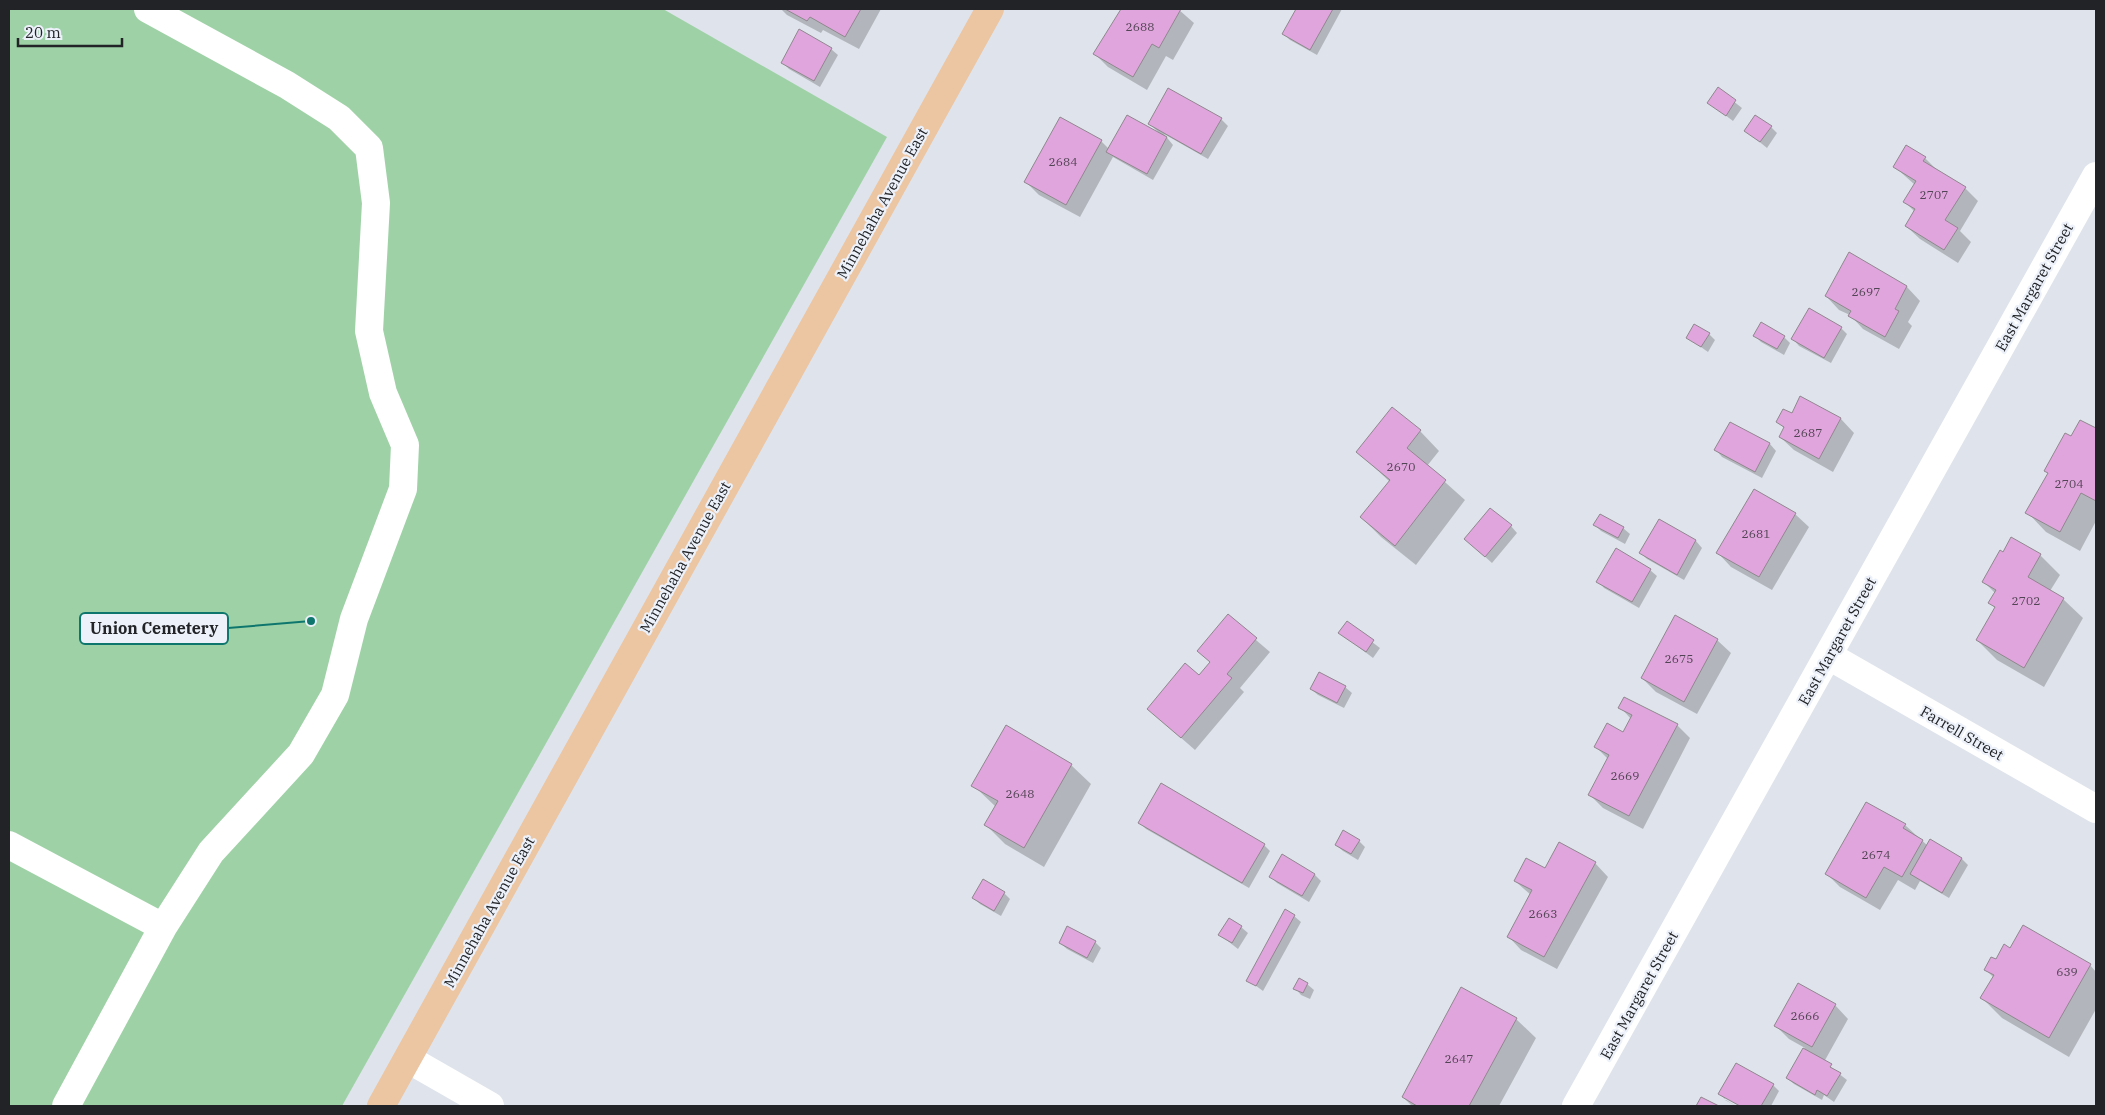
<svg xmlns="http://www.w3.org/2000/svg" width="2105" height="1115" font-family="'IBM Plex Serif',serif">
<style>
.green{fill:#9ed2a6}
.shadow{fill:#0003}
.building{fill:#e1a5dd;stroke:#8f878e}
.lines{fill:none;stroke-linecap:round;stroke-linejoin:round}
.minor{stroke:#fff;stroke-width:28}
.major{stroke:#ecc5a2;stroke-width:28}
.labels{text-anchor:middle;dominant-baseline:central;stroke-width:4.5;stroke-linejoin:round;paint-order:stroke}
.number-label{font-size:12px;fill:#514454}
.street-label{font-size:15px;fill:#212326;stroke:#ecf1fa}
.leader{fill:none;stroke:#0f766e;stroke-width:2}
.callout-dot{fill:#0f766e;stroke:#ecf1fa;stroke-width:2}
.callout{fill:#ecf1fa;stroke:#0f766e;stroke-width:2}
.callout-label{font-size:16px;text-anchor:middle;font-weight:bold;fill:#212326}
</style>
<rect width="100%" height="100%" fill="#dfe4ec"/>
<path class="green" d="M9 9H663L887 137 342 1106H9Z"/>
<path class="shadow" d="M781 9H881L859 49 823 30 821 33 787 15Z
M1122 9H1178L1194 23 1173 60 1166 56 1147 90 1108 67 1095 54Z
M1298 9H1342L1317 55 1290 40 1284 34Z
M831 49 838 55 820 87 789 69 782 62Z
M1718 89 1742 108 1733 121 1709 103Z
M1221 119 1228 126 1208 159 1164 134 1173 145 1153 180 1113 157 1080 217 1039 195 1025 181 1101 141 1109 149 1160 134 1150 124Z
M1771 127 1777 133 1767 148 1746 131Z
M1925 158 1938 171 1965 188 1978 201 1960 231 1971 242 1958 263 1920 239 1906 226 1915 212 1905 202 1915 185 1895 167Z
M1849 254 1907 287 1920 301 1908 322 1912 326 1899 349 1863 329 1850 315 1839 310 1826 296Z
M1841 328 1847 334 1831 363 1799 346 1793 339Z
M1709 334 1715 340 1708 352 1688 338Z
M1755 336 1784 337 1790 343 1784 355 1761 342Z
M1801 398 1841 419 1854 433 1833 472 1794 450 1780 437 1785 429 1778 422 1792 415Z
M2081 421 2096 430V521L2080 551 2046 532 2027 512Z
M1730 423 1770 444 1776 451 1762 478 1722 457 1716 450Z
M1420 431 1439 451 1427 466 1465 500 1416 565 1381 537 1361 517 1390 482 1358 452Z
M1795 514 1809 527 1772 590 1731 567 1718 553Z
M1659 520 1696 541 1702 548 1684 580 1647 559 1641 553Z
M1595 525 1623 528 1630 534 1625 544 1601 531Z
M1511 526 1517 533 1492 563 1472 545Z
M2040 555 2060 575 2050 591 2063 599 2083 618 2044 687 1997 660 1977 640 1995 608 1990 603 1995 593 1983 581Z
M1650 570 1657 576 1639 608 1604 588 1598 581Z
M1228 616 1270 652 1240 688 1244 692 1195 750 1148 709 1199 677 1211 663 1199 651Z
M1347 623 1380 648 1373 658 1340 633Z
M1717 640 1731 653 1697 714 1656 692 1642 678Z
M1345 687 1352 693 1344 708 1318 695 1311 689Z
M1620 707 1677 725 1690 738 1643 829 1603 808 1590 795 1608 759 1596 747 1623 733 1631 719Z
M1071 765 1091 784 1044 867 1005 844 986 825 996 807 973 785Z
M1139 822 1264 845 1270 851 1249 888 1146 829Z
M1905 825 1928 846 1931 841 1962 859 1968 865 1949 898 1920 881 1915 890 1898 880 1880 910 1840 887 1826 873Z
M1359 841 1365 847 1358 860 1343 851 1336 845Z
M1595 863 1608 877 1557 969 1521 950 1508 936 1531 895 1515 881 1545 870Z
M1315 875 1321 881 1309 902 1277 883 1270 876Z
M1004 893 1010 899 1001 916 980 904 974 898Z
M1294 916 1301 922 1263 991 1248 980Z
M1241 927 1248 933 1238 949 1220 935Z
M2023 927 2090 965 2096 972V1009L2069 1057 2002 1018 1982 998 1994 978 1986 970 2010 949Z
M1095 942 1101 948 1093 963 1067 949 1060 943Z
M1307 984 1314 990 1310 999 1301 995 1295 988Z
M1835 1005 1848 1019 1824 1062 1847 1080 1834 1102 1824 1095 1822 1100 1794 1084 1787 1078 1805 1048 1789 1039 1776 1026Z
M1516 1019 1536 1038 1499 1106H1412L1403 1097Z
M1773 1085 1779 1091 1771 1106H1742L1725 1097V1100L1736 1106 1726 1100 1720 1094Z"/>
<path class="building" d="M785 9H861L845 37 810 17 807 21Z
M1121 9H1181L1159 48 1152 44 1133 77 1093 54Z
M1296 9H1333L1310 50 1282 34Z
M799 29 832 48 814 81 781 63Z
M1718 87 1736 100 1726 116 1707 103Z
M1168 88 1222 118 1201 154 1148 124Z
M1127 115 1167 137 1147 174 1106 152Z
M1755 115 1772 126 1760 142 1744 131Z
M1060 117 1102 140 1066 205 1024 182Z
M1906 145 1926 157 1923 161 1966 187 1945 220 1958 228 1944 250 1905 226 1915 209 1903 202 1916 181 1893 167Z
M1849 252 1907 286 1895 309 1899 311 1885 337 1848 316 1851 311 1825 296Z
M1809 308 1842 327 1824 358 1791 339Z
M1761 322 1785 336 1777 349 1753 336Z
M1694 324 1710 333 1701 347 1686 338Z
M1800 396 1841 418 1819 459 1779 437 1784 427 1776 422 1783 409 1792 413Z
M1392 407 1421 430 1407 448 1446 480 1395 546 1360 517 1390 480 1356 452Z
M2080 420 2096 428V501L2081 493 2060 532 2025 513 2048 473 2044 471 2065 433 2071 436Z
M1730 422 1770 443 1755 472 1714 450Z
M1754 489 1796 513 1759 577 1716 553Z
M1490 508 1512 525 1485 557 1464 539Z
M1600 514 1624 527 1618 538 1593 525Z
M1659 519 1696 540 1677 575 1639 553Z
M2011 537 2041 554 2028 577 2064 598 2024 668 1976 640 1995 607 1988 603 1996 590 1982 582 2000 550 2003 552Z
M1616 548 1651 569 1632 602 1596 582Z
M1228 614 1257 638 1227 674 1232 678 1181 738 1147 709 1185 663 1199 675 1210 662 1197 651Z
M1675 615 1718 639 1684 702 1641 678Z
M1347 621 1374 640 1366 652 1338 633Z
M1319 672 1346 686 1337 703 1310 689Z
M1624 697 1678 724 1629 816 1588 795 1609 755 1594 747 1607 723 1623 732 1632 715 1618 708Z
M1006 725 1072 764 1024 848 984 825 998 801 971 786Z
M1161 783 1265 844 1242 883 1138 823Z
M1866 802 1906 824 1903 828 1923 840 1902 877 1884 867 1866 898 1825 874Z
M1343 830 1360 840 1351 854 1335 845Z
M1930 839 1962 858 1942 893 1910 874Z
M1559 842 1596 862 1544 957 1507 937 1532 890 1514 881 1526 858 1545 868Z
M1282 854 1315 874 1302 896 1269 877Z
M983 879 1005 892 994 911 972 898Z
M1285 909 1295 915 1256 986 1246 981Z
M1229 918 1242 926 1232 943 1218 935Z
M2023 925 2091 964 2049 1038 1980 998 1994 975 1984 970 1991 957 1996 959 2004 944 2010 948Z
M1067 926 1096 941 1087 958 1059 943Z
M1299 978 1308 983 1303 993 1293 989Z
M1798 983 1836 1004 1812 1047 1774 1026Z
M1461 987 1517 1018 1469 1106H1417L1402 1097Z
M1803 1048 1832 1064 1830 1067 1841 1073 1827 1096 1817 1090 1815 1095 1786 1078Z
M1736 1063 1774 1084 1761 1106H1740L1718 1094Z
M1701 1097 1719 1106H1696Z"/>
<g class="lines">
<path class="minor" d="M1829 656 2096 809
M9 845 163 927
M408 1059 490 1106
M66 1106 163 927 211 852 301 754 335 695 354 619 403 489 405 445 383 393 369 331 376 203 369 148 339 118 287 85 148 9
M1576 1106 2096 176"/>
<path class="major" d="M381 1106 990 9"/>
</g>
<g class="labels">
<g class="number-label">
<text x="1140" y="26">2688</text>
<text x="1063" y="161">2684</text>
<text x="1934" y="194">2707</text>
<text x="1866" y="291">2697</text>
<text x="1808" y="432">2687</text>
<text x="1401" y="466">2670</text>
<text x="2069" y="483">2704</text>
<text x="1756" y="533">2681</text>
<text x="2026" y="600">2702</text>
<text x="1679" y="658">2675</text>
<text x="1625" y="775">2669</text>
<text x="1020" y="793">2648</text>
<text x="1876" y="854">2674</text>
<text x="1543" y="913">2663</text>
<text x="2067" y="971">639</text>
<text x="1805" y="1015">2666</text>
<text x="1459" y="1058">2647</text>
</g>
<g class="street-label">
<text transform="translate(882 203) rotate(-61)">Minnehaha Avenue East</text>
<text transform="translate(2034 287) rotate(-61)">East Margaret Street</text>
<text transform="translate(685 557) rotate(-61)">Minnehaha Avenue East</text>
<text transform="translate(1837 641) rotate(-61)">East Margaret Street</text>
<text transform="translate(1962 733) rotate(30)">Farrell Street</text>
<text transform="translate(489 912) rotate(-61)">Minnehaha Avenue East</text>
<text transform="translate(1639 995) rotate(-61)">East Margaret Street</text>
</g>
</g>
<path class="leader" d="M311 621L228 628"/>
<circle class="callout-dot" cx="311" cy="621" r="5"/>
<rect class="callout" x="80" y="613" width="148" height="31" rx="5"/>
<g class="callout-label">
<text x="154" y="634">Union Cemetery</text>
</g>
<rect width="2105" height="1115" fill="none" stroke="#212326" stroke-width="20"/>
<path d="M18 38v8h104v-8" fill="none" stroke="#212326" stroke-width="2.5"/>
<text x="25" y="38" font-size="15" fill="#212326" stroke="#ecf1fa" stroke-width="4" paint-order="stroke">20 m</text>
</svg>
